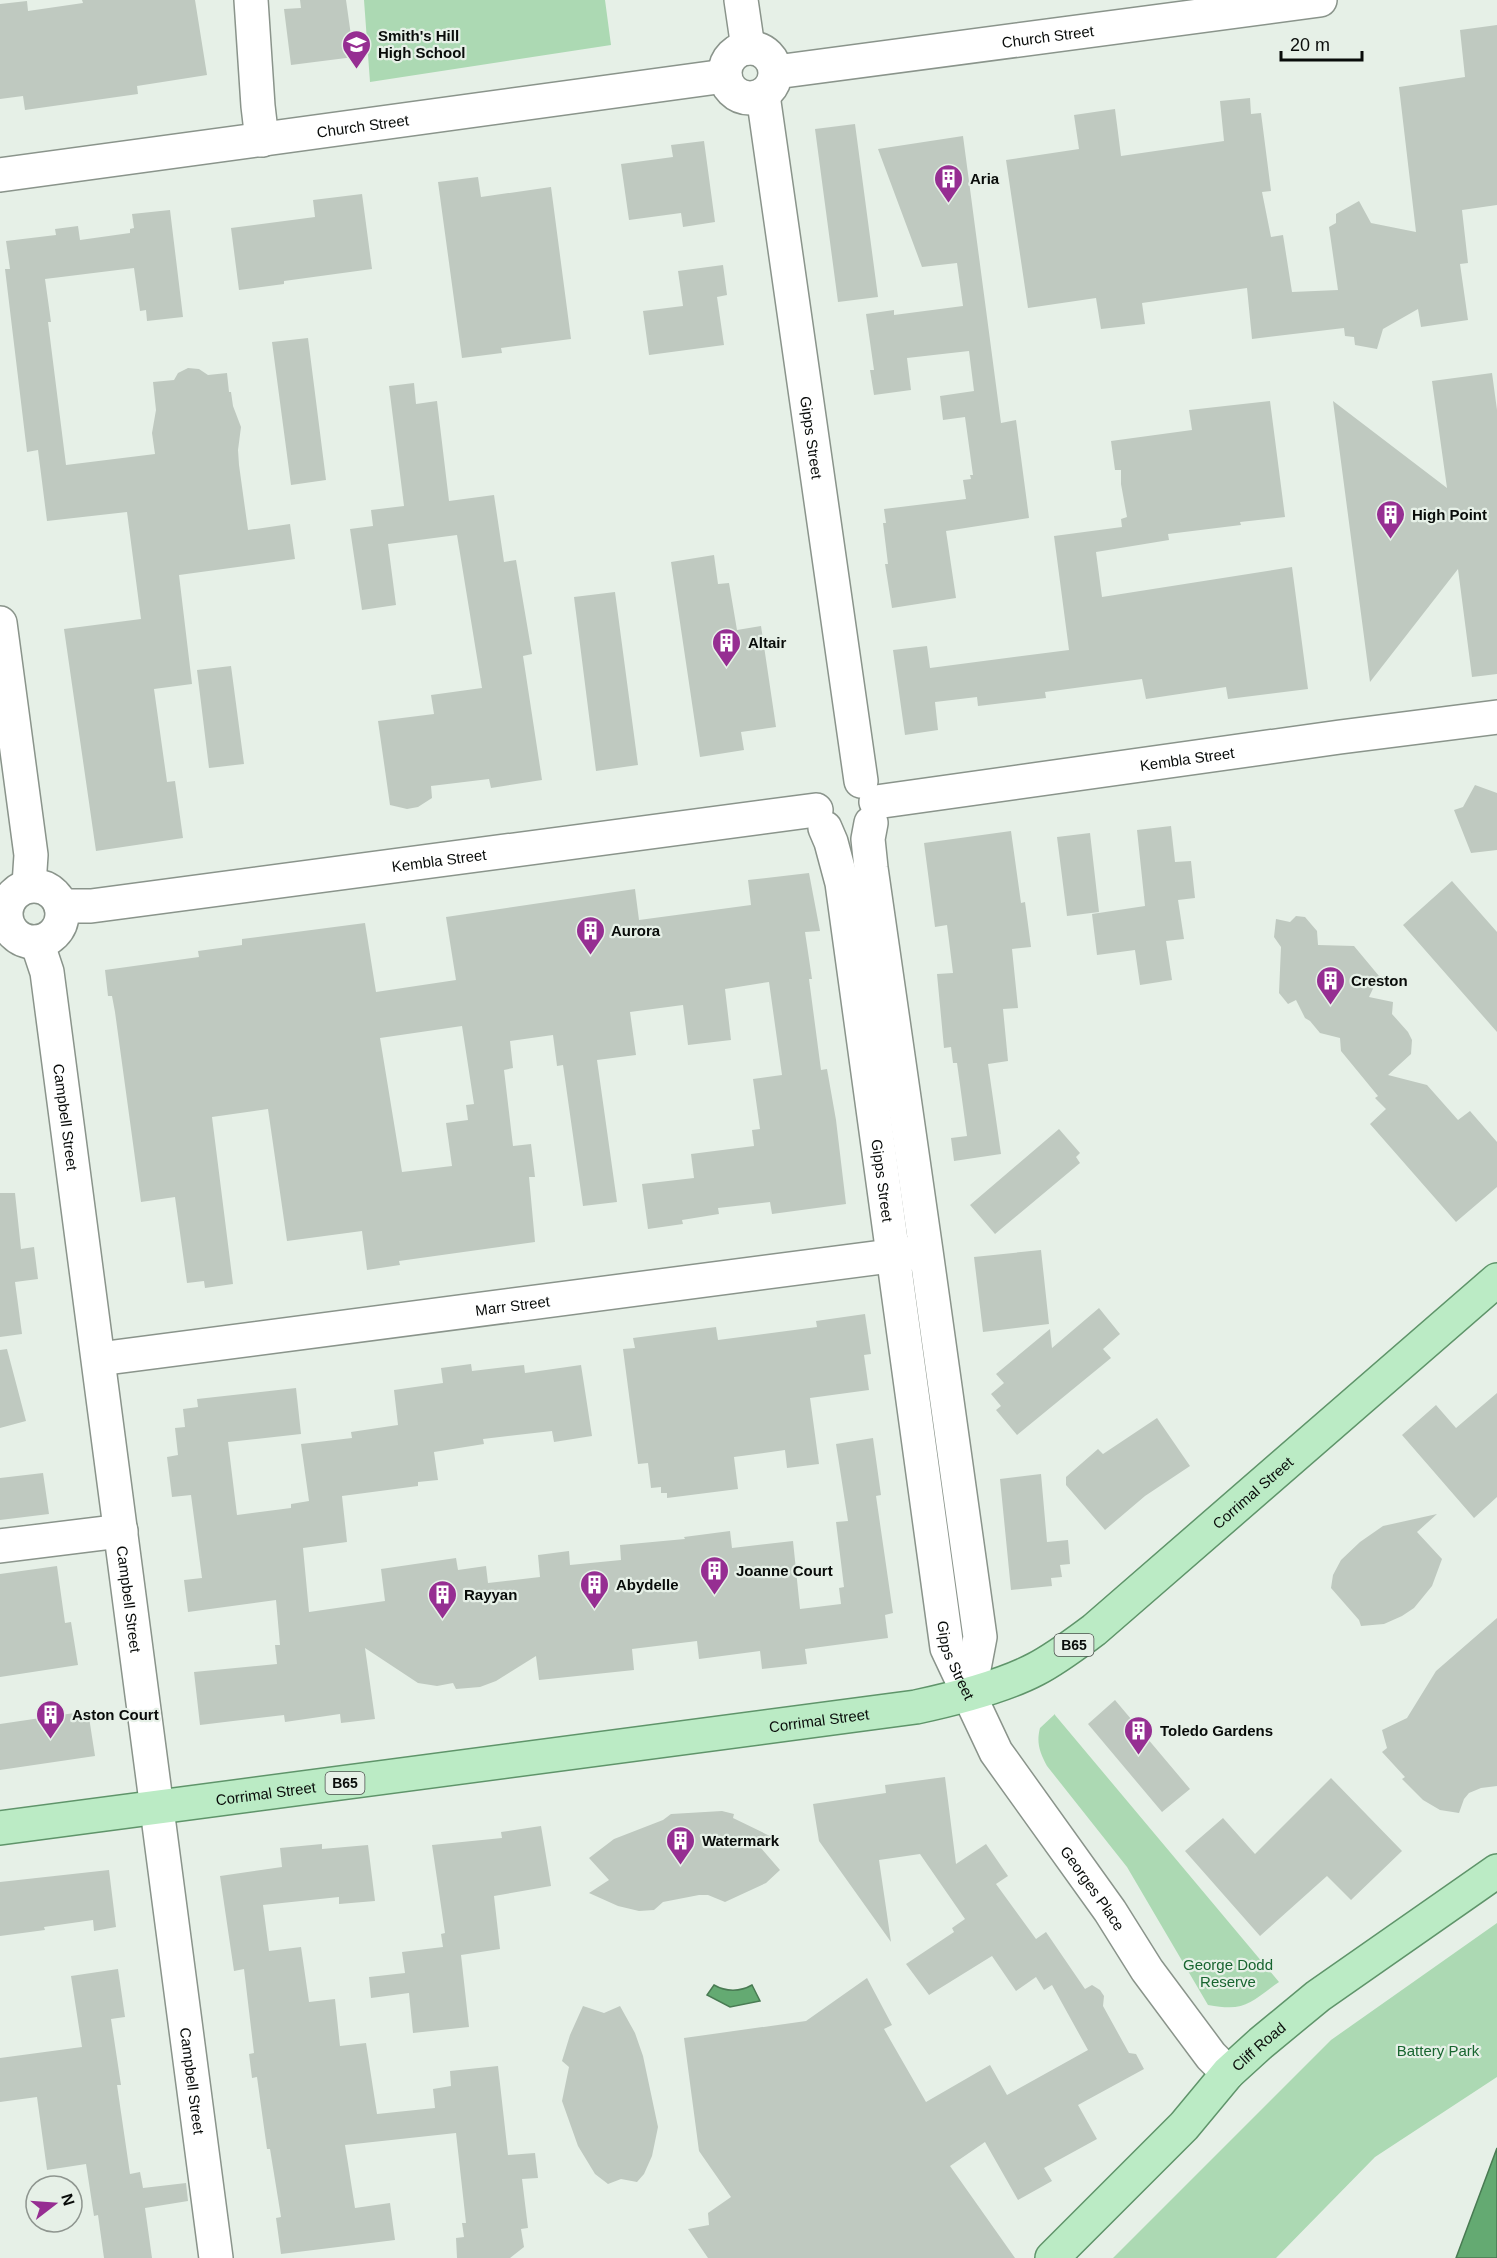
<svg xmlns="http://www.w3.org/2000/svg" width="1497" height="2258" font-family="Helvetica,sans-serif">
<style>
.green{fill:#acd9b3}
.water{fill:#64aa72;stroke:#497b53;stroke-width:1.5}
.building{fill:#bfc9c0;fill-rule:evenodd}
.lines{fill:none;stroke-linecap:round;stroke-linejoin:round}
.minor-casing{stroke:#8a948b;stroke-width:36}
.major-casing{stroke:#5f946a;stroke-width:36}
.minor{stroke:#fff;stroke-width:33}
.major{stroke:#bbebc5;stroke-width:33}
.labels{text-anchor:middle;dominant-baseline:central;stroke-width:4.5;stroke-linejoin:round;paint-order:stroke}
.shield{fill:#e6f0e7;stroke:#4b504c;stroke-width:1.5}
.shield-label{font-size:14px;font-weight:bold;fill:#090c0a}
.poi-label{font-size:15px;font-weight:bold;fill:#090c0a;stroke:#e6f0e7;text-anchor:start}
.street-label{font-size:15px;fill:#090c0a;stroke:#e6f0e7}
.park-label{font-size:15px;fill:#186530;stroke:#e6f0e7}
</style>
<rect width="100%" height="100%" fill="#e6f0e7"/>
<path class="green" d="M364 0H605L611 45 370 82Z
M1055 1714V1715L1279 1982C1249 2003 1246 2012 1208 2005L1127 1867 1047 1766C1040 1753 1036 1743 1040 1728Z
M1497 1923V2077L1375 2157 1276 2258H1113L1331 2040Z"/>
<path class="water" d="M714 1985C726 1992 740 1992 752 1985L760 2001 730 2007 707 1995Z
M1497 2148V2258H1456Z"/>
<path class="building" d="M82 0H195L207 75 137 86 138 94 25 110 23 96 0 99V4L27 1 28 11 83 3Z
M300 0H346L354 57 291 65 284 9 301 8Z
M1497 25V205L1462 210 1468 263 1460 264 1468 320 1421 327 1418 309 1383 329 1377 349 1355 345 1354 337 1345 336 1344 328 1252 339 1247 288 1142 303 1145 324 1101 329 1096 298 1028 308 1006 160 1079 149 1074 115 1115 109 1121 156 1224 141 1220 101 1250 98 1251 114 1261 113 1271 191 1262 192 1271 237 1283 235 1292 292 1338 290 1329 227 1336 223V214L1359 201 1371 223 1416 232 1399 87 1465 77 1460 30Z
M855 124 878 297 838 302 815 129Z
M963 136 1001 423 1016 420 1029 518 946 531 956 598 892 608 885 564H888L883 523H886L884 509 966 499 963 480 971 479 970 475H973L965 417 943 420 940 396 974 391 969 351 907 358 911 390 874 395 870 370H874L866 314 894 310V315L963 306 957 263 922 267 878 149Z
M704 141 715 222 683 227 681 213 629 220 621 164 673 157 671 145Z
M478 177 481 197 551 187 571 339 501 348 502 353 462 358 438 182Z
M362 194 372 269 284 281V284L239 290 231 228 315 217 313 200Z
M170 210 183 317 147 321 146 310 140 311 134 268 45 279 51 322H48L66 465 155 454 152 433 156 410 153 382 174 380 178 373 188 368 199 369 208 375 227 373 229 392H231L233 406 241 427 238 450 239 465 248 530 290 524 295 559 179 575 192 684 154 689 167 782 175 781 183 838 96 851 64 629 141 619 127 512 47 521 38 450 27 452 5 269H10L6 241 56 235 55 229 78 226 80 240 130 233V229L134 228 132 214Z
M723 265 727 295 717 297 724 345 649 355 643 311 683 306 678 271Z
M308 338 326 480 291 485 272 342Z
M1492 373 1497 410V674L1472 677 1458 569 1370 682 1333 401 1447 488 1432 381Z
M414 383 416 404 437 401 449 501 494 495 504 562 516 560 532 654 523 656 542 780 491 788 489 779 431 786 432 798 418 807 407 809 390 805 378 721 434 714 431 695 482 688 457 535 388 544 396 605 362 610 350 529 373 526 371 510 404 506 389 386Z
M1270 401 1285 517 1240 522 1241 525 1168 534 1169 540 1096 552 1102 597 1292 567 1308 689 1228 699 1226 687 1146 699 1142 679 1045 692 1046 698 978 706 977 697 935 702 938 730 905 735 893 650 927 646 930 668 1069 650 1054 536 1122 527 1121 519 1127 517 1121 484V470H1115L1111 441 1192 430 1189 410Z
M714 555 718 584 729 583 737 630 761 626 776 727 741 732 744 750 700 757 671 562Z
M615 592 638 765 596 771 574 597Z
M231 666 244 764 209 768 197 670Z
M1475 785 1497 793V850L1471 853 1454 810 1463 807Z
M1171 826 1175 862 1191 861 1195 898 1178 900 1184 939 1166 941 1172 980 1140 985 1135 950 1097 955 1092 914 1145 906 1137 830Z
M1011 831 1021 903 1025 902 1031 947 1012 949 1018 1008 1003 1009 1008 1061 988 1064 1001 1154 954 1161 951 1138 967 1136 957 1063H953L951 1047 944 1048 937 974 953 973 947 925 935 927 924 843Z
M1090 833 1099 912 1067 916 1057 837Z
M809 873 820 931 805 932 812 979H809L821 1070 827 1069 836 1120 846 1204 772 1214 770 1202 718 1208 719 1214 682 1220 683 1224 648 1229 642 1184 694 1178 691 1154 754 1146 752 1130 760 1129 753 1079 782 1075 769 982 725 989 731 1040 688 1045 683 1005 630 1012 636 1055 597 1060 617 1202 583 1206 563 1065 557 1066 553 1035 510 1041 513 1068 504 1070 513 1146 531 1144 535 1177H529L535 1242 399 1261 400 1265 367 1270 362 1231 287 1241 268 1109 212 1117 233 1284 205 1288 204 1281 187 1283 175 1197 141 1202 115 1012 112 996H108L105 970 199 957 198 951 242 945V939L365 923 376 992 456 980 446 917 635 889 639 920 751 905 748 880ZM462 1026 474 1104 466 1105 468 1120 446 1123 452 1166 402 1172 380 1038Z
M1452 881 1497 932V1032L1403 925Z
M1296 916 1305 917 1317 931 1318 945 1354 946 1379 976 1369 997 1393 1002 1392 1014 1408 1032 1412 1040 1411 1054 1388 1075 1427 1085 1458 1120 1470 1111 1497 1142V1187L1456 1222 1370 1124 1386 1109 1375 1098 1378 1096 1341 1051 1340 1038 1320 1033 1310 1021 1305 1018 1296 1000 1288 1004 1279 993 1281 947 1274 937 1276 919 1290 922Z
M1059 1129 1080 1153 1076 1157 1080 1163 995 1234 970 1205Z
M0 1193H15L21 1249 34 1247 38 1279 15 1282 22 1334 0 1337Z
M1041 1250 1049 1324 983 1332 974 1257Z
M1099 1308 1120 1334 1103 1349 1111 1358 1017 1435 996 1410 1001 1406 991 1394 1004 1383 996 1374 1050 1329 1052 1348Z
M865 1314 871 1354 864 1355 869 1390 810 1398 819 1464 787 1468 785 1450 734 1457 738 1489 667 1498V1493H661V1487L651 1488 648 1463 638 1464 623 1349 635 1348 633 1338 716 1327 718 1340 817 1327 816 1321Z
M7 1349 26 1421 0 1428V1350Z
M471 1364 472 1371 524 1365 525 1373 581 1365 592 1436 554 1442 552 1431 483 1439 484 1444 434 1452 438 1480 418 1482V1486L342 1496 347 1542 303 1548 309 1612 385 1601 381 1569 456 1558 458 1570 486 1566 488 1583 540 1577 538 1555 569 1551 570 1565 621 1560 620 1545 685 1539 684 1537 730 1531 732 1548 793 1541 800 1609 841 1604 839 1588 844 1587 836 1522 848 1521 836 1444 873 1438 881 1495 876 1496 893 1613 885 1615 888 1638 805 1649 807 1664 762 1669 760 1651 699 1659 697 1641 632 1649 634 1670 539 1680 536 1656 496 1681 480 1687 456 1689 453 1683 437 1686 418 1683 365 1648 375 1719 341 1723 340 1714 285 1722 284 1715 200 1725 194 1672 277 1664 275 1645H280L276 1600 188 1612 184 1580 202 1578 191 1495 172 1497 167 1457 178 1455 175 1428 185 1427 183 1409 198 1407 197 1399 296 1388 301 1434 228 1442 237 1515 291 1508V1504L309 1501 301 1444 352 1438 351 1432 398 1425 394 1390 443 1383 441 1368Z
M1497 1393V1497L1474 1518 1402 1435 1436 1405 1456 1428Z
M1157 1418 1190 1466 1145 1496 1105 1530 1066 1485V1477L1098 1449 1103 1454Z
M43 1473 49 1514 0 1520V1478Z
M1041 1474 1047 1542 1068 1540 1070 1564 1060 1565 1062 1577 1051 1578 1052 1586 1011 1590 1000 1479Z
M1437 1514 1417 1532 1442 1559 1432 1586 1414 1608 1402 1616 1384 1624 1361 1626 1359 1620 1331 1588 1333 1575 1341 1560 1360 1542 1383 1526Z
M57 1566 65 1623 71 1622 78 1665 0 1677V1574Z
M1497 1618V1786L1481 1788 1469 1793 1464 1799 1459 1813 1440 1810 1423 1800 1402 1779 1405 1777 1382 1752 1387 1748 1382 1730 1407 1718 1436 1671Z
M1115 1700 1190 1789 1162 1812 1088 1724Z
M88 1711 95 1756 0 1770V1724Z
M945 1777 956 1864 986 1844 1008 1876 996 1884 1036 1939 1046 1932 1085 1989 1092 1985 1100 1990 1104 1996 1103 2006 1129 2053 1136 2054 1144 2069 1078 2105 1097 2139 1044 2168 1052 2181 1018 2200 985 2142 950 2166 1015 2258H708L688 2229 709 2225 708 2213 731 2197 699 2151 684 2038 806 2021 867 1978 892 2025 884 2029 926 2102 990 2065 1007 2095 1088 2050 1052 1985 1044 1990 1036 1977 1016 1991 992 1956 929 1995 906 1964 954 1932 952 1928 965 1919 920 1854 879 1860 891 1942 819 1841 813 1804 886 1793 885 1785Z
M1331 1778 1402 1851 1351 1900 1327 1876 1260 1936 1185 1851 1223 1818 1255 1854Z
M722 1811 734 1814 733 1818 774 1838 754 1840 780 1870 766 1883 725 1902 708 1895H699L663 1902 654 1910 639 1911 618 1906 589 1893 609 1880 589 1858 614 1839 663 1820 671 1814Z
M541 1826 551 1886 494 1896 500 1949 461 1955 469 2027 413 2033 409 1993 371 1998 369 1977 405 1973 402 1952 443 1947 441 1934 445 1933 432 1845 502 1838 501 1832Z
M322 1844V1849L368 1845 375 1901 339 1904V1897L263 1905 269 1951 301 1947 309 2002 335 1999 340 2046 366 2043 377 2114 435 2108 433 2089 451 2086 450 2071 498 2066 508 2155 535 2153 538 2178 522 2179 528 2228 521 2229 524 2247 510 2258H457L456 2238 464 2237 462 2223H466L456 2133 345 2145 355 2208 390 2203 395 2240 281 2254 276 2218 281 2217 270 2149H267L257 2077 252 2078 249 2054 254 2053 244 1969 234 1971 220 1876 282 1867 280 1848Z
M109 1870 116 1927 94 1931 93 1920 44 1927 45 1930 0 1936V1882Z
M118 1969 125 2017 111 2019 121 2085H117L130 2174 140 2172 143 2188 186 2183 188 2201 145 2208 152 2258H104L98 2215 94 2216 86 2164 47 2170 37 2097 0 2102V2058L82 2047 71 1976Z
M583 2006 604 2013 620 2006 635 2033 643 2056 658 2127 652 2156 644 2174 637 2182 621 2179 608 2184 595 2174 578 2146 562 2101 569 2067 562 2061 570 2035Z"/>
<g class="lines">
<defs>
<g id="minor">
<path d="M251 0 258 106 262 140"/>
<path d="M741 0 748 48"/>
<circle cx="750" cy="73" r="25"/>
<path id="s1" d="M776 72 1320 0"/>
<path id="s2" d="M763 95 861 781"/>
<path id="s3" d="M0 175 725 76"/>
<path d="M0 623 31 855 29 885"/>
<path id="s4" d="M876 802 1340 737 1497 717"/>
<path d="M871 823 868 839 871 868 926 1251 980 1637 969 1695"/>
<path id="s5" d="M825 828 831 842 842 883 947 1648 996 1752 1110 1911 1147 1970 1211 2056 1228 2073"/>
<circle cx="34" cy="914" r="28"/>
<path id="s6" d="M61 906H91L816 810"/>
<path id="s7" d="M37 942 47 972 216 2258"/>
<path id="s8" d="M99 1359 913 1253"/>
<path d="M0 1546 121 1531"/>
</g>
<g id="major">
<path id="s9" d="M0 1828 916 1707C953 1699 1002 1687 1036 1669 1057 1658 1075 1644 1094 1630L1497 1280"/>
<path id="s10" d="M1052 2258 1184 2126 1228 2073 1261 2043 1318 1996 1497 1871"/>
</g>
</defs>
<use href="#minor" class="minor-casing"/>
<use href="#major" class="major-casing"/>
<use href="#minor" class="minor"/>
<use href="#major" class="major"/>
</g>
<defs>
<symbol id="school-pin" viewBox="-11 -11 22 30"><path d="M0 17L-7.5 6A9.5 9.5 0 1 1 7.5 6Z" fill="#962e92" stroke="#e6f0e7"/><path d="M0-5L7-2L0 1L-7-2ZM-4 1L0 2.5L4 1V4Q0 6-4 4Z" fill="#fff"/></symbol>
<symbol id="building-pin" viewBox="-11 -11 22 30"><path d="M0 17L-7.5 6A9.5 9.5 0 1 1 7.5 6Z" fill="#962e92" stroke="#e6f0e7"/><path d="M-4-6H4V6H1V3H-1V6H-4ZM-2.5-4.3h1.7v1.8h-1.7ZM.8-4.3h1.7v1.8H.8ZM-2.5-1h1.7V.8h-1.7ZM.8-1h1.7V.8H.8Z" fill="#fff"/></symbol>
</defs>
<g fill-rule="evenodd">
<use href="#school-pin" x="340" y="28" width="33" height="45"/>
<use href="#building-pin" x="932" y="162" width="33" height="45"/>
<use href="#building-pin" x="1374" y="498" width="33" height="45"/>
<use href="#building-pin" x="710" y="626" width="33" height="45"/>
<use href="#building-pin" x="574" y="914" width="33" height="45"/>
<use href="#building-pin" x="1314" y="964" width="33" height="45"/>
<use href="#building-pin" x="698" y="1554" width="33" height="45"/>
<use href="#building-pin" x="578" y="1568" width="33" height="45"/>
<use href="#building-pin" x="426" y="1578" width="33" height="45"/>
<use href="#building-pin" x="34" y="1698" width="33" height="45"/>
<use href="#building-pin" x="1122" y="1714" width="33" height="45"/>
<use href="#building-pin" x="664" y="1824" width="33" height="45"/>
</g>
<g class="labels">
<g class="shield">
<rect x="1054.5" y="1634" width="39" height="22" rx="4.5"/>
<rect x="325.5" y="1772" width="39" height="22" rx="4.5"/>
</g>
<g class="shield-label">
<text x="1074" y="1645">B65</text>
<text x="345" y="1783">B65</text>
</g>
<g class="poi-label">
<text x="378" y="35">Smith's Hill<tspan x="378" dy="17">High School</tspan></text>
<text x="970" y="178">Aria</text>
<text x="1412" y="514">High Point</text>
<text x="748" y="642">Altair</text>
<text x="611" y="930">Aurora</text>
<text x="1351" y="980">Creston</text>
<text x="736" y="1570">Joanne Court</text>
<text x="616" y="1584">Abydelle</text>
<text x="464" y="1594">Rayyan</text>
<text x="72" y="1714">Aston Court</text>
<text x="1160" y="1730">Toledo Gardens</text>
<text x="702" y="1840">Watermark</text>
</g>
<g class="street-label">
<text stroke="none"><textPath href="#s1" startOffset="274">Church Street</textPath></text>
<text stroke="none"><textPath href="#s3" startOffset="366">Church Street</textPath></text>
<text stroke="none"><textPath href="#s2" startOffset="346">Gipps Street</textPath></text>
<text stroke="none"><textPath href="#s4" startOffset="314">Kembla Street</textPath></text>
<text stroke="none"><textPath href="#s6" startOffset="381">Kembla Street</textPath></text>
<text stroke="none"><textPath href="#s7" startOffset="178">Campbell Street</textPath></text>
<text stroke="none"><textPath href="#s5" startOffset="358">Gipps Street</textPath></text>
<text stroke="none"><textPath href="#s8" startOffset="417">Marr Street</textPath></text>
<text stroke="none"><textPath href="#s9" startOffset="1330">Corrimal Street</textPath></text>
<text stroke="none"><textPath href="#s7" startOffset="664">Campbell Street</textPath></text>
<text stroke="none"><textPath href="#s5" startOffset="844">Gipps Street</textPath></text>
<text stroke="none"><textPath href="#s9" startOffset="826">Corrimal Street</textPath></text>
<text stroke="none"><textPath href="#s9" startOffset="268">Corrimal Street</textPath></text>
<text stroke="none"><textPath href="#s5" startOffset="1112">Georges Place</textPath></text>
<text stroke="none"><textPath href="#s10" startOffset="296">Cliff Road</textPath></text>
<text stroke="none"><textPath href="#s7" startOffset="1150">Campbell Street</textPath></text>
</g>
<g class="park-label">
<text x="1228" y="1964">George Dodd<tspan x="1228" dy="17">Reserve</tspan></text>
<text x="1438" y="2050">Battery Park</text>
</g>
</g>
<g transform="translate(54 2204) rotate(73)"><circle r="28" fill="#e6f0e7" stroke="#8e958f" stroke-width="1.5"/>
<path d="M0-4.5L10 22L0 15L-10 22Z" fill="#962e92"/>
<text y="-9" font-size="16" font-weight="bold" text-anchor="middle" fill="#090c0a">N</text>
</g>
<path d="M1281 51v9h81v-9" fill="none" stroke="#090c0a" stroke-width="3"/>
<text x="1290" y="51" font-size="18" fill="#090c0a" stroke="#e6f0e7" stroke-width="4.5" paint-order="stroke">20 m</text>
</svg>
